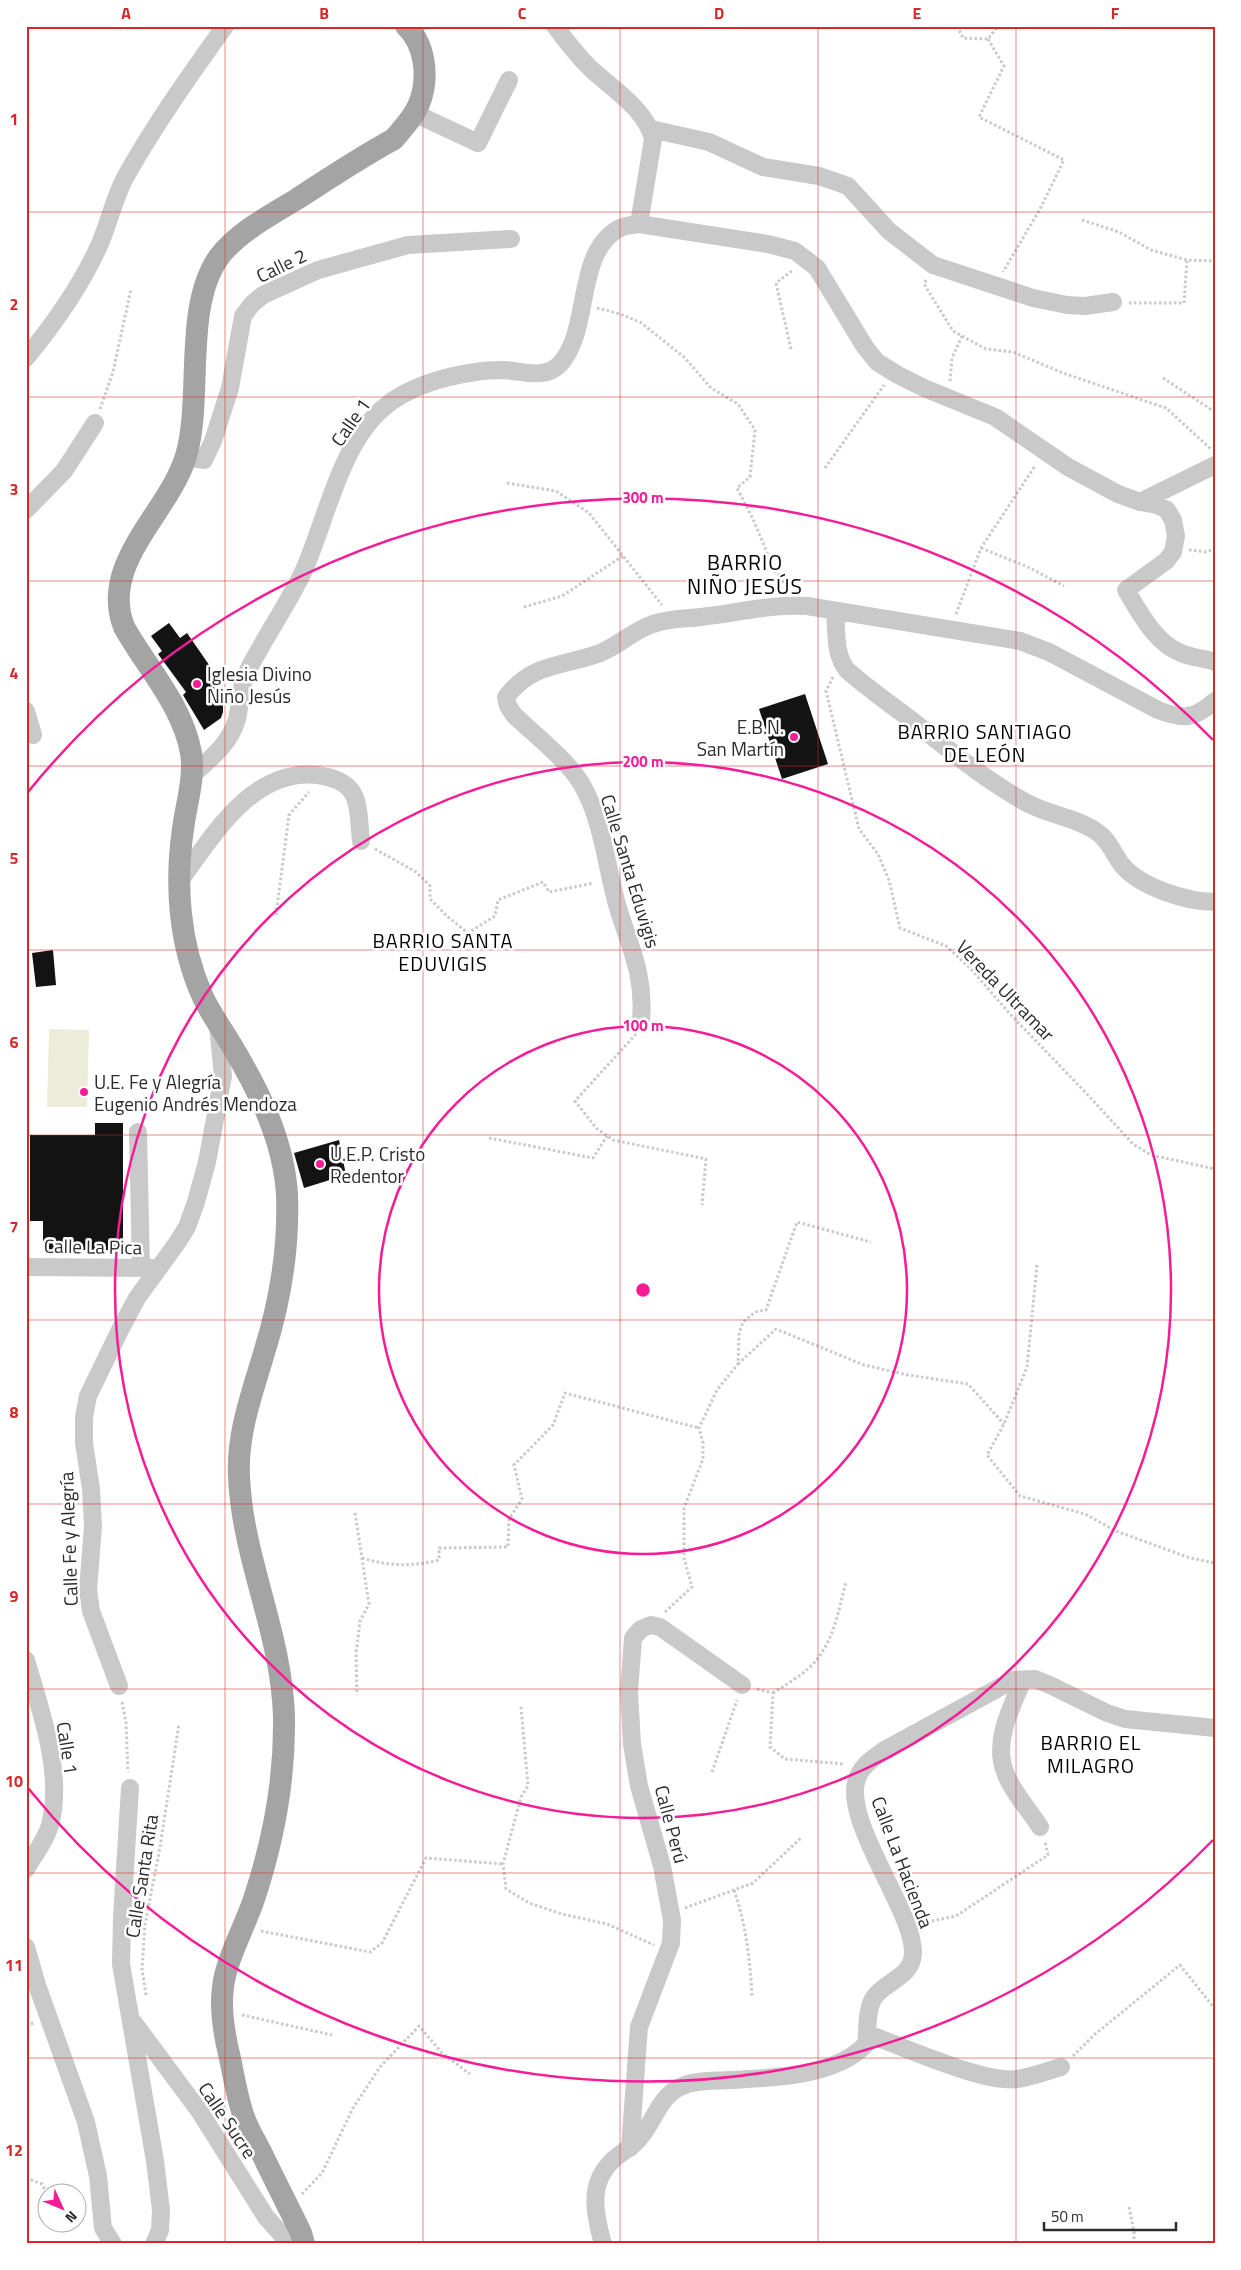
<svg xmlns="http://www.w3.org/2000/svg" width="1241" height="2270" font-family="'Titillium Web',sans-serif">
<style>
.green{fill:#ececd8}
.building{fill:#131313}
.lines{fill:none;stroke-linecap:round;stroke-linejoin:round}
.path{stroke:#c9c9c9;stroke-width:3;stroke-dasharray:2.5 2.5;stroke-linecap:butt}
.minor{stroke:#c9c9c9;stroke-width:18}
.major{stroke:#a4a4a4;stroke-width:22}
.grid{fill:none;stroke:#d62828;stroke-width:1;stroke-opacity:0.55}
.ring{fill:none;stroke:#f71b96;stroke-width:2.5}
.poi-dot{fill:#f71b96;stroke:#fff;stroke-width:2}
.labels{text-anchor:middle;dominant-baseline:central;stroke-width:5;stroke-linejoin:round;paint-order:stroke}
.street-label{font-size:19px;fill:#2c2c2c;stroke:#fff}
.poi-label{font-size:19px;fill:#2c2c2c;stroke:#fff;text-anchor:start}
.neighbourhood-label{font-size:20px;letter-spacing:1px;fill:#000;stroke:#fff}
.quarter-label{font-size:21px;letter-spacing:1px;fill:#000;stroke:#fff}
.centre{fill:#f71b96;stroke:#fff;stroke-width:2.5}
.ring-label{font-size:15px;text-anchor:middle;font-weight:bold;fill:#f71b96;stroke:#fff;stroke-width:5;stroke-linejoin:round;paint-order:stroke}
.neatline{fill:none;stroke:#d62828;stroke-width:2}
.grid-label{font-size:16px;text-anchor:middle;font-weight:bold;fill:#d62828}
</style>
<rect width="100%" height="100%" fill="#fff"/>
<path class="green" d="M49 1029 89 1030 87 1107H47Z"/>
<path class="building" d="M169 623 180 638 187 633 214 672 207 677 223 699V712L221 718 204 730 183 695 186 692 158 654 162 651 151 636Z
M805 694 828 764 782 779 759 709Z
M53 950 56 985 36 987 32 953Z
M95 1123H123V1250H43V1221H30V1135H95Z
M339 1140 346 1175 304 1188 294 1153Z"/>
<g class="lines">
<path class="path" d="M957 26 963 38 988 39 998 26
M988 39 1004 66 979 117 1064 160 1040 209 1003 272
M1082 220 1119 232 1151 250 1187 260 1215 261
M926 280 924 284 953 331 962 336 986 349 1013 352 1063 373 1166 408 1211 449
M1129 303H1184L1187 260
M597 308 620 314 640 322 684 357 711 388 738 404 755 430 750 477 737 488 753 519 776 574 781 575 787 589
M791 349 776 283 793 270
M1163 378 1215 412
M950 381 952 358 962 336
M100 409 113 372 131 289
M825 468 884 385
M507 483 556 491 589 513 662 605
M981 548 1030 568 1064 586
M1189 550 1207 552 1215 548
M524 607 562 596 623 556
M956 614 981 548 1035 466
M833 677 826 691 859 829 878 854 889 880 900 928 946 946 971 969 1010 1014 1087 1094 1133 1144 1151 1155 1215 1169
M375 849 416 872 430 886V899L448 917 468 933 495 916 498 900 543 882 549 892 594 883
M276 915 289 815 309 792
M636 1034 575 1101 596 1128 613 1140 706 1159 702 1205
M489 1138 593 1158 607 1136
M1037 1265 1027 1367 1004 1424 987 1455 1020 1496 1085 1514 1116 1531 1190 1558 1215 1563
M738 1364 776 1329 864 1365 908 1375 968 1384 1004 1424
M355 1513 369 1604 360 1621 356 1654 357 1695
M362 1558C388 1566 412 1567 439 1560V1548L508 1547 509 1519 522 1499 514 1465 553 1425 565 1393 699 1428
M665 1612 692 1587 684 1558V1508L703 1459V1443L699 1428 717 1390 738 1364 739 1334 743 1322 755 1312 766 1310 797 1222 871 1242
M757 1689 773 1693 770 1747 785 1759 844 1764
M773 1693C788 1683 807 1673 818 1658 835 1636 839 1608 846 1582
M122 1702 126 1723 128 1772
M521 1707 528 1786 521 1797 503 1864 506 1889 529 1903 562 1914 607 1924 654 1945
M712 1772 737 1700
M734 1890C746 1925 750 1959 752 1996
M685 1908 753 1883 802 1837
M922 1923 956 1916 1048 1855 1045 1842
M261 1931 370 1952 382 1943 426 1858 503 1864
M146 1995 142 1969 145 1924 159 1853 179 1724
M242 2015 332 2035
M26 2025 34 2023
M1073 2056 1094 2035 1180 1965 1215 2009
M26 2178 42 2184 48 2196
M302 2194 322 2173 353 2108 380 2067 419 2026 442 2053 470 2074
M1129 2207 1134 2232V2244"/>
<path class="minor" d="M555 26C566 41 577 55 590 68 611 88 646 109 653 139L639 224
M414 113 478 143 509 80
M651 129 709 142 763 167 819 176 848 186 889 231 933 265 1033 298 1067 305 1085 306 1113 302
M26 358C53 325 79 289 97 250 109 226 113 199 126 176 155 124 190 75 225 26
M186 457 204 460 213 441 230 388 243 316 252 304 263 295 318 270 408 245 511 239
M1140 502 1215 465
M26 510 64 471 95 423
M835 611C837 631 834 654 847 670 867 688 889 703 910 719 948 749 985 780 1027 803 1049 815 1078 818 1097 832 1109 840 1113 853 1122 865 1140 887 1187 902 1215 902
M26 711 33 735
M191 776C210 759 230 744 237 719 240 706 240 693 244 680 248 668 256 656 262 645 276 620 292 596 304 570 326 520 340 446 382 409 406 387 446 376 476 372 485 370 495 370 504 370 522 371 545 380 560 364 592 329 574 252 620 228 626 225 634 225 639 224L768 244 795 251 817 268 865 347 877 362 898 375 924 388 995 417 1068 467 1118 494 1140 502 1157 505 1167 510 1173 520 1176 536 1173 552 1166 561 1126 590C1140 613 1155 643 1181 653 1192 658 1204 658 1215 662
M179 882C212 837 252 768 317 775 362 781 357 804 361 841
M641 1019C645 976 630 947 618 908 606 867 603 820 581 783 566 759 535 735 514 715L508 706 506 697C533 662 563 667 600 653 618 646 634 630 653 624 669 618 685 619 701 617 737 613 770 604 807 606L1020 641 1049 652 1158 710C1183 720 1194 719 1215 701
M138 1132 141 1268
M26 1267 152 1268
M26 1660C40 1709 64 1774 50 1825 46 1840 34 1855 26 1869
M1023 1680C1011 1708 993 1742 1005 1772 1011 1790 1030 1811 1040 1827
M119 1686 91 1611 88 1590 93 1526 91 1489 84 1443V1417L88 1396 120 1330 137 1298 177 1243 187 1227 196 1202 207 1162 223 1076 218 1025
M130 1788 122 1917 121 1964 155 2161 161 2210 160 2230 154 2244
M26 1947 37 1985 86 2122 98 2176 103 2228 113 2244
M134 2023 200 2112 266 2217 290 2244
M868 2034C901 2046 985 2084 1017 2079 1031 2077 1047 2071 1061 2067
M630 2148 639 2027 671 1943 672 1920 662 1866 639 1786 632 1744 629 1692 633 1638 641 1629 651 1625 660 1627 742 1685
M603 2244C595 2215 588 2185 611 2162 618 2154 628 2150 635 2143 653 2127 657 2098 680 2087 694 2080 713 2081 729 2080 771 2078 836 2077 866 2044 868 2030 866 2012 873 1999 884 1981 913 1978 913 1952 913 1908 837 1815 859 1774 864 1764 874 1758 883 1751L1013 1680 1035 1679 1052 1686 1107 1713 1125 1719 1215 1728"/>
<path class="major" d="M304 2244 301 2233C289 2208 276 2183 264 2158 258 2145 250 2133 245 2120 237 2099 234 2076 229 2054 224 2033 220 2009 223 1987 226 1960 245 1926 254 1899 273 1842 285 1778 284 1717 282 1634 242 1558 239 1476 237 1433 252 1394 264 1353 280 1302 289 1249 287 1195 284 1141 259 1091 232 1046 222 1029 210 1013 202 995 179 943 175 884 183 829 186 805 195 778 191 753 183 706 147 668 124 627 99 563 169 513 186 456 203 399 183 307 219 257 238 232 271 215 297 199 329 178 361 157 394 139 403 128 414 117 419 104 429 79 426 45 406 26"/>
</g>
<path class="grid" d="M225 26V2244M423 26V2244M620 26V2244M818 26V2244M1016 26V2244M26 212H1215M26 397H1215M26 581H1215M26 766H1215M26 950H1215M26 1135H1215M26 1320H1215M26 1504H1215M26 1689H1215M26 1873H1215M26 2058H1215"/>
<g class="ring">
<circle cx="643" cy="1290" r="264"/>
<circle cx="643" cy="1290" r="528"/>
<path d="M1213 1840A792 792 0 0 1 28 1788M28 792A792 792 0 0 1 1213 740"/>
</g>
<g class="poi-dot">
<circle cx="197" cy="684" r="5"/>
<circle cx="794" cy="737" r="5"/>
<circle cx="84" cy="1092" r="5"/>
<circle cx="320" cy="1164" r="5"/>
</g>
<g class="labels">
<g class="street-label">
<text transform="translate(281 265) rotate(-26)">Calle 2</text>
<text transform="translate(350 422) rotate(-55)">Calle 1</text>
<text transform="translate(631 871) rotate(73)">Calle Santa Eduvigis</text>
<text transform="translate(1006 990) rotate(46)">Vereda Ultramar</text>
<text transform="translate(93 1246) rotate(1)">Calle La Pica</text>
<text transform="translate(68 1539) rotate(-92)">Calle Fe y Alegría</text>
<text transform="translate(68 1748) rotate(81)">Calle 1</text>
<text transform="translate(672 1824) rotate(75)">Calle Perú</text>
<text transform="translate(903 1862) rotate(69)">Calle La Hacienda</text>
<text transform="translate(141 1876) rotate(-81)">Calle Santa Rita</text>
<text transform="translate(228 2120) rotate(56)">Calle Sucre</text>
</g>
<g class="poi-label">
<text x="207" y="673">Iglesia Divino<tspan x="207" dy="22">Niño Jesús</tspan></text>
<text x="784" y="726" text-anchor="end">E.B.N.<tspan x="784" dy="22">San Martín</tspan></text>
<text x="94" y="1081">U.E. Fe y Alegría<tspan x="94" dy="22">Eugenio Andrés Mendoza</tspan></text>
<text x="330" y="1153">U.E.P. Cristo<tspan x="330" dy="22">Redentor</tspan></text>
</g>
<g class="neighbourhood-label">
<text x="985" y="731">BARRIO SANTIAGO<tspan x="985" dy="23">DE LEÓN</tspan></text>
<text x="443" y="940">BARRIO SANTA<tspan x="443" dy="23">EDUVIGIS</tspan></text>
<text x="1091" y="1742">BARRIO EL<tspan x="1091" dy="23">MILAGRO</tspan></text>
</g>
<g class="quarter-label">
<text x="745" y="562">BARRIO<tspan x="745" dy="24">NIÑO JESÚS</tspan></text>
</g>
</g>
<circle cx="643" cy="1290" r="8" class="centre"/>
<g class="ring-label">
<text x="643" y="503">300 m</text>
<text x="643" y="767">200 m</text>
<text x="643" y="1031">100 m</text>
</g>
<rect width="1241" height="2270" fill="none" stroke="#ffffff" stroke-width="55"/>
<g transform="translate(62 2208) rotate(134)"><circle r="24" fill="#ffffff" stroke="#ababab"/>
<path d="M0-4L9 19L0 12L-9 19Z" fill="#f71b96"/>
<text y="-8" font-size="14" font-weight="bold" text-anchor="middle" fill="#2c2c2c">N</text>
</g>
<path d="M1044 2222v8h132v-8" fill="none" stroke="#2c2c2c" stroke-width="2.5"/>
<text x="1051" y="2222" font-size="15" fill="#2c2c2c" stroke="#ffffff" stroke-width="4" paint-order="stroke">50 m</text>
<rect x="28" y="28" width="1186" height="2214" class="neatline"/>
<g class="grid-label">
<text x="126" y="19">A</text>
<text x="324" y="19">B</text>
<text x="522" y="19">C</text>
<text x="719" y="19">D</text>
<text x="917" y="19">E</text>
<text x="1115" y="19">F</text>
<text x="14" y="125">1</text>
<text x="14" y="310">2</text>
<text x="14" y="495">3</text>
<text x="14" y="679">4</text>
<text x="14" y="864">5</text>
<text x="14" y="1048">6</text>
<text x="14" y="1233">7</text>
<text x="14" y="1418">8</text>
<text x="14" y="1602">9</text>
<text x="14" y="1787">10</text>
<text x="14" y="1971">11</text>
<text x="14" y="2156">12</text>
</g>
</svg>
